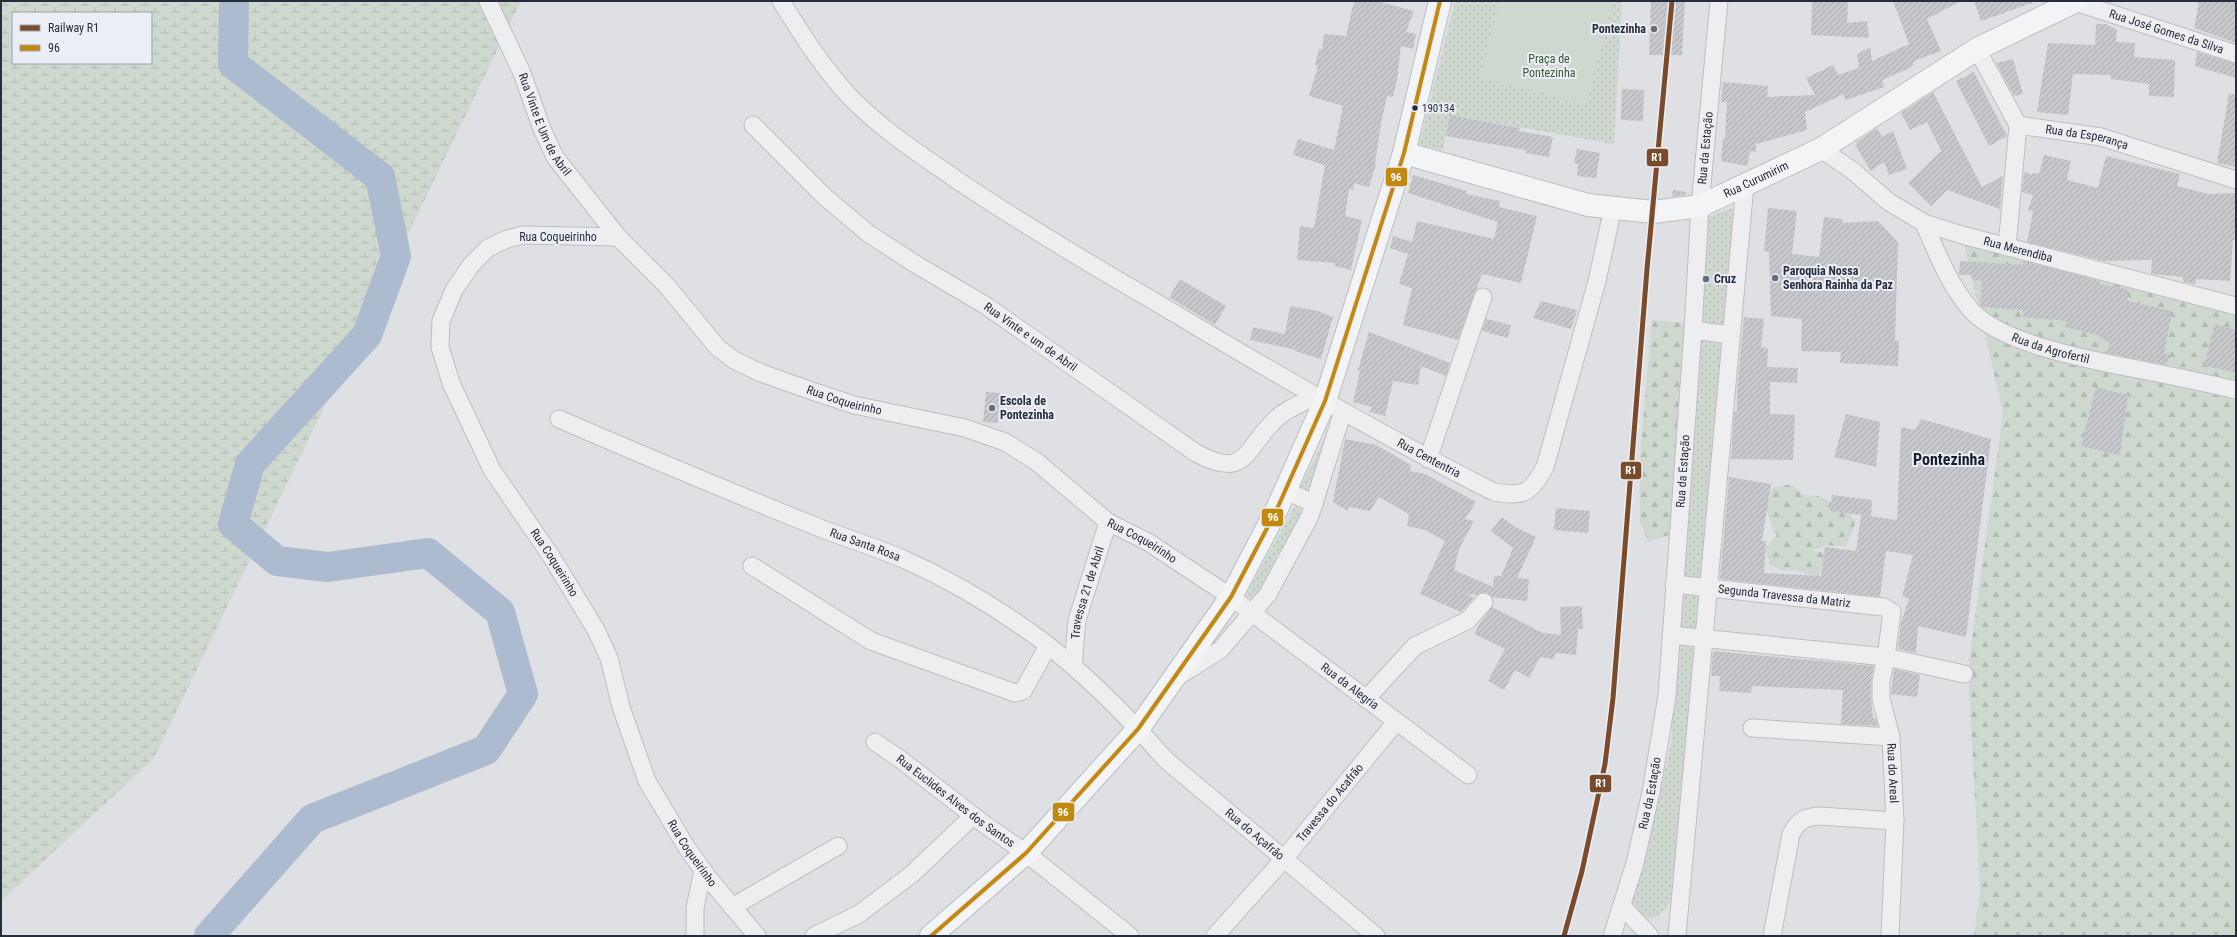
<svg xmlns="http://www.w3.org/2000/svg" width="2237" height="937" font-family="'Roboto Condensed',sans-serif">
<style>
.green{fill:url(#green-dots)}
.forest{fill:url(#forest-firs)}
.wetland{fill:url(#wetland-marsh);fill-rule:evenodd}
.pitch{fill:#ced8cf}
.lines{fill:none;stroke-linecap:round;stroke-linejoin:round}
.river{stroke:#acbbd0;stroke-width:30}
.building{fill:url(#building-hatch)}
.street-casing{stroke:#bdbec2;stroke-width:19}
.primary-casing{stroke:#babdc2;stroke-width:24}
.street{stroke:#eeeef1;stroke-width:17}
.primary{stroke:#f3f4f5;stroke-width:22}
.tram{stroke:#c7c8cc;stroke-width:1}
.bus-1-casing{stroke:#ebeef4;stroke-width:7}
.bus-1{stroke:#c3880f;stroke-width:4}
.rail-1-casing{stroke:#ebeef4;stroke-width:8}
.rail-1{stroke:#7a4b2a;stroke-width:5}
.poi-dot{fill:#676c77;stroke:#ebeef4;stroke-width:1.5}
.bus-dot{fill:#262d3d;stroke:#ebeef4;stroke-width:1.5}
.labels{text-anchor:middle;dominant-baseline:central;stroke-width:4;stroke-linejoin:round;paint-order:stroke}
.bus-label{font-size:11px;fill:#262d3d;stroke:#ebeef4;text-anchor:start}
.poi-label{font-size:12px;font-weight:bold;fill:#262d3d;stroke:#ebeef4;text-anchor:start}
.street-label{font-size:12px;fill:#262d3d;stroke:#ebeef4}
.park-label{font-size:12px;fill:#375933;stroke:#ebeef4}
.district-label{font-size:16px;font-weight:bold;fill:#181e2e;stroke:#ebeef4}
.line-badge{stroke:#ebeef4;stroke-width:1.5}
.badge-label{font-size:11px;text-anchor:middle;font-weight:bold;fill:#fff}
</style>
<defs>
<pattern id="green-dots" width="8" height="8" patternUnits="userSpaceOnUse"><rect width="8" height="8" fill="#ced8cf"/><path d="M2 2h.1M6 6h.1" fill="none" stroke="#b1bab3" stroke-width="1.8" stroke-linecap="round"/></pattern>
<pattern id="forest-firs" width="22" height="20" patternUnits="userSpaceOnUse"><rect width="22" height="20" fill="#ced8cf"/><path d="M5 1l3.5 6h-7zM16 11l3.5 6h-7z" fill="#b1bab3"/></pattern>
<pattern id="wetland-marsh" width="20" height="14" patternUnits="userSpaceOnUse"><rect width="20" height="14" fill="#ced8cf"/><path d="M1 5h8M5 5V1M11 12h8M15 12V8" fill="none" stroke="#b1bab3"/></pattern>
<pattern id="building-hatch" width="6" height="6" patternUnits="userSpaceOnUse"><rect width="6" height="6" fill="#c7c8cc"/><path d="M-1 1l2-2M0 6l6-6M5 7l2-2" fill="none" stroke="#abacb0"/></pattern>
</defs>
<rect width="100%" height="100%" fill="#dfe0e4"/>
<path class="green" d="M1455 1H1622L1614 144 1450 115 1443 150 1419 145Z
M1742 205 1676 890C1672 899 1658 925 1645 916 1640 913 1635 905 1630 899L1641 873 1671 743 1680 583 1707 217Z
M1329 429 1333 432 1307 492 1301 489V486Z
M1296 506 1300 508 1301 513 1255 598 1250 599 1247 595 1248 591 1293 509Z"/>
<path class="forest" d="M1962 235 2236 311V936H1974L1980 890 1968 669 2003 413Z
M1652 320 1684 323 1686 363 1672 534 1648 542 1640 520V456Z
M1792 484 1803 495 1818 496 1843 507 1856 521 1846 547 1828 545 1813 550 1827 554 1817 578 1797 570 1783 571 1770 565 1765 549 1777 535 1773 530 1766 508 1772 488Z"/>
<path class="wetland" d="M1 1H521L154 758 1 901ZM13 13H151V63H13Z"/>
<path class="pitch" d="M1500 1H1613L1586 105 1480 77Z"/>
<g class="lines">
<path class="river" d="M209 936 312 819 486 750 523 694 500 612 428 553 328 567 277 561 233 524 250 464 367 335 396 256 380 177 233 64 234 1"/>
</g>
<path class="building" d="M1354 1H1376L1414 11 1406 32 1416 34 1413 49 1401 46 1397 80 1393 97 1387 96 1381 124 1375 164H1376L1369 187 1354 183 1353 190 1349 189 1345 216 1362 220 1351 270 1334 266 1335 263 1297 260 1300 226 1314 228 1325 165 1293 155 1298 139 1334 150 1343 106 1309 96 1318 66 1315 65 1319 49 1322 50 1324 34 1346 36Z
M1651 1H1685L1682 55H1649Z
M1812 1 1848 2 1847 23 1867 21 1869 38 1811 35Z
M1893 1H1961L1927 19 1941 51 1914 61 1912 67 1882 80 1884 87 1845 100 1844 94 1805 112 1807 130 1756 144V152L1750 151 1747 166 1721 161 1723 138H1725L1727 102H1721L1723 82 1768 86 1767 97 1815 95 1806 78 1833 65 1838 75 1859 68 1857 54 1870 47 1872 61 1909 44Z
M1974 1H2032V3L1981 21Z
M2199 1H2236V43L2194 28Z
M2096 24H2105L2117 30 2116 42 2135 43 2134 57 2175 60 2174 97 2149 96V84L2111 79V75L2073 74 2068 115 2037 112 2048 43 2095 45Z
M2197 52 2236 64V78L2195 66Z
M2013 59 2023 94 2014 96 1996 63Z
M1974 72 2007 136 1989 146 1956 81Z
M1622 89 1644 90 1643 121 1621 120Z
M1933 92 1982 187 2003 176 2000 209 1947 190 1931 206 1908 183 1941 151 1927 122 1910 130 1901 113Z
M2229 94H2236V167L2217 163Z
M1450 115 1520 128 1519 131 1553 137 1549 157 1525 153 1526 150 1446 136Z
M1877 128 1882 137 1893 131 1907 169 1889 175 1884 162 1871 171 1855 145 1857 144 1856 142Z
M1577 149 1600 153 1596 178 1577 176 1578 164 1574 163Z
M2044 155 2071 161 2067 180 2098 188 2106 156 2180 174 2177 186 2208 194 2236 193V240H2233L2230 281 2196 279 2195 284 2183 282V277L2151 274 2152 260 2104 261 2027 242 2033 211 2028 210 2033 195 2022 192 2024 172 2032 175 2033 173 2039 174Z
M1413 175 1467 191 1466 194 1500 201 1499 207 1537 216 1521 283 1482 274 1458 340 1403 325 1412 288 1399 284 1408 254 1390 248 1393 236 1412 242 1417 221 1494 239 1498 222 1408 193Z
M1673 190 1686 192 1685 195 1672 197Z
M1768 208 1797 211 1792 254 1819 257 1824 217 1843 219 1842 223 1878 221 1898 242 1895 341H1899L1898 366 1840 363 1841 352 1801 351 1802 319 1771 316 1769 252 1764 251Z
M1960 261 2023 265V261L2100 281 2099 284 2127 289 2128 301 2172 311 2164 354H2170L2167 365 2107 353 2110 343 2097 335 2065 327 2066 321 2023 317V310L1983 307 1980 304 1982 281 1972 280V275H1959Z
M1180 279 1226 306 1215 325 1169 297Z
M1541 301 1577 310 1571 329 1533 318Z
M1290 306 1318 311 1333 317 1321 359 1295 351 1296 350 1250 340 1253 327 1285 334Z
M1744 317 1764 319 1761 347 1768 348 1767 367 1798 368 1797 383 1770 382V414L1795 415 1793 460 1731 459 1734 412H1737V389Z
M1486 319 1511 325 1508 338 1482 331Z
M2215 324 2236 330V373L2204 365Z
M1369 332 1450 363 1446 376 1421 366 1418 385 1393 381 1385 416 1370 412 1372 407 1353 402 1360 371 1358 370Z
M2096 387 2128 395 2120 455 2081 446Z
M986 392 1000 393 998 423 983 422Z
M1846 414 1880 422 1876 467 1834 457Z
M1921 419 1991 439 1966 637 1918 626 1916 653 1898 649 1901 622 1909 599 1902 596 1913 555 1886 551 1880 597 1720 579 1729 477 1771 484 1762 541H1766L1764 573 1821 576 1825 547 1856 551 1861 515 1897 520 1901 427 1915 430Z
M1345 439 1376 445 1411 465 1410 471 1425 474 1476 502 1465 519 1474 521 1459 549 1454 570 1493 587 1494 576H1501L1513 548 1491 531 1502 517 1515 527 1536 537 1517 578 1529 579 1527 601 1492 597 1486 592 1477 595 1466 594 1474 598 1461 612 1420 594 1445 541 1425 530 1407 526 1409 514 1379 497 1370 511 1349 507 1348 511 1333 502Z
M1832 495 1872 500 1871 516 1830 511Z
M1556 508 1590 511 1588 533 1554 530Z
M1582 606 1583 629H1578L1576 655 1555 653 1554 659 1540 657 1529 678 1515 670 1504 690 1488 681 1505 649 1474 634 1481 621 1492 607 1543 633 1561 635 1560 607Z
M1713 651 1874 666 1871 681V699L1873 718 1876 719 1878 726 1841 724 1843 690 1752 686 1751 693 1719 691 1720 676H1711Z
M1894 669 1920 675 1917 697 1891 694Z"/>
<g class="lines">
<defs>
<g id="street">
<path id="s1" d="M488 1 522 73 542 129 555 157 618 237 666 285 718 348 734 360 761 373 809 390 854 405 965 428 1005 442 1037 462 1108 522 1148 542 1231 597 1468 775"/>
<path id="s2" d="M781 1C802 35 823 68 850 97 881 129 918 153 954 178 1022 224 1093 266 1164 307 1272 372 1381 435 1494 492 1524 497 1530 494 1545 467L1597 281 1613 208"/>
<path id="s3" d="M2075 2 2236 54"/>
<path d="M1977 49 2018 125"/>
<path id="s4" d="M753 125 825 197 869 234 917 265 985 305 1196 453C1245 479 1243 453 1272 423 1283 410 1302 403 1317 396"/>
<path id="s5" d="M2018 125 2101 137 2236 180"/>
<path id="s6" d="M1821 149 1853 171 1889 202 1924 223 1962 235 2236 306"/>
<path id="s7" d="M1924 223C1937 253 1949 285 1971 310 2003 346 2101 362 2147 371 2177 377 2206 383 2236 390"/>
<path id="s8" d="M618 237 523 235 507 239 488 248 471 265 454 290 441 321 440 347 451 383 492 470 551 556 596 630 609 658 621 707 647 781 687 848 710 880 757 936"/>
<path d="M2007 247 2018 125"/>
<path d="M1693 330 1731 335"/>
<path id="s9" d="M559 419C642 455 726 490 810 524 841 537 873 546 903 559 951 580 999 609 1041 640 1087 675 1128 717 1166 760L1376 936"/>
<path d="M1428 459 1483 297"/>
<path d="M1285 490 1314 504"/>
<path d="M752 566 871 641 1015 693 1023 691 1048 646"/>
<path id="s10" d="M1674 584 1874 606 1884 607 1892 612 1886 657 1881 681V699L1891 737 1895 821 1890 936"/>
<path d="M1671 635 1886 657 1964 674"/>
<path id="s11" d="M1073 666 1077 620 1108 522"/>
<path d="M1177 677 1220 650 1268 594 1310 516 1343 411"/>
<path d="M1366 699 1415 646 1468 620 1484 602"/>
<path d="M1752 728 1891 737"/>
<path id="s12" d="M875 742 900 759 984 824 1026 853 1130 936"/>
<path d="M1622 906 1650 936"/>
<path d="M732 907 838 846"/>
<path d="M695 936V908L703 870"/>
<path d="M814 936 859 914 912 874 973 816"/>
<path id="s13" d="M1215 936 1283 860 1396 722"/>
<path id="s14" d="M1612 936 1635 863 1651 792 1667 696 1693 330 1700 206 1719 1"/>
<path d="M1677 936 1745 185"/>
<path d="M1772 936 1791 834C1798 821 1804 817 1819 816L1895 821"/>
</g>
<g id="primary">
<path id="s15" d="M1404 153 1588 205 1653 212 1700 206 1821 149 1977 49 2076 1"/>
<path d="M931 936 1026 853 1138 729 1231 597 1277 509 1325 401 1404 153 1440 1"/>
</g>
</defs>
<use href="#street" class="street-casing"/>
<use href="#primary" class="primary-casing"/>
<use href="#street" class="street"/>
<use href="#primary" class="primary"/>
<path class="tram" d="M1564 936 1582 871 1605 764 1613 698 1647 269 1667 63"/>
<defs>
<path id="bus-1" d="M931 936 1026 853 1138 729 1231 597 1277 509 1325 401 1404 153 1440 1"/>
</defs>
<use href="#bus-1" class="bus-1-casing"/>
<use href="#bus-1" class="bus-1"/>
<defs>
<path id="rail-1" d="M1564 936 1582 871 1605 764 1613 698 1647 269 1672 1"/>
</defs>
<use href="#rail-1" class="rail-1-casing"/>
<use href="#rail-1" class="rail-1"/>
</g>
<g class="poi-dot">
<circle cx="1654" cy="29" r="4"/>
<circle cx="1775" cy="278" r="4"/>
<circle cx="1706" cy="279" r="4"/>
<circle cx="992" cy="408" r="4"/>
</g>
<circle class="bus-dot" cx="1415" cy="108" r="3.5"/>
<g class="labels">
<g class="bus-label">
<text x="1422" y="108">190134</text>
</g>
<g class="poi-label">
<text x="1646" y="29" text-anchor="end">Pontezinha</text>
<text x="1783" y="271">Paroquia Nossa<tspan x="1783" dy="14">Senhora Rainha da Paz</tspan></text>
<text x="1714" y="279">Cruz</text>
<text x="1000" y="401">Escola de<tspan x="1000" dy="14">Pontezinha</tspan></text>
</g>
<g class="street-label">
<text stroke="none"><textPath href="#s3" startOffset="96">Rua José Gomes da Silva</textPath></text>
<text stroke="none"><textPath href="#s1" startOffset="136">Rua Vinte E Um de Abril</textPath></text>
<text stroke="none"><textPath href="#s5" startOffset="70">Rua da Esperança</textPath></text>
<text stroke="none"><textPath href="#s14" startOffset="796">Rua da Estação</textPath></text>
<text stroke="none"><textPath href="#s15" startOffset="366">Rua Curumirim</textPath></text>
<text x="558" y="237">Rua Coqueirinho</text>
<text stroke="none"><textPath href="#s6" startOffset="225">Rua Merendiba</textPath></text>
<text stroke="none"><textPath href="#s4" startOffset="351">Rua Vinte e um de Abril</textPath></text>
<text stroke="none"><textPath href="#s7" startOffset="189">Rua da Agrofertil</textPath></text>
<text stroke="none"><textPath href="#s1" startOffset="559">Rua Coqueirinho</textPath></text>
<text stroke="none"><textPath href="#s2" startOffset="802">Rua Cententria</textPath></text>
<text stroke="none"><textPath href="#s14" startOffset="472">Rua da Estação</textPath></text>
<text stroke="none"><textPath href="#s1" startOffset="895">Rua Coqueirinho</textPath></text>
<text stroke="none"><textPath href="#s9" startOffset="331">Rua Santa Rosa</textPath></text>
<text stroke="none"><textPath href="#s8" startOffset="492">Rua Coqueirinho</textPath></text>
<text stroke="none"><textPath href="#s11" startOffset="75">Travessa 21 de Abril</textPath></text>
<text stroke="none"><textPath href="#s10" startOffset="111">Segunda Travessa da Matriz</textPath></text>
<text stroke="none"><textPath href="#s1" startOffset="1149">Rua da Alegria</textPath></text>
<text stroke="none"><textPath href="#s10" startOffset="384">Rua do Areal</textPath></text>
<text stroke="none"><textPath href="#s14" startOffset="148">Rua da Estação</textPath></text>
<text stroke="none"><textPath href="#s12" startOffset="100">Rua Euclides Alves dos Santos</textPath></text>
<text stroke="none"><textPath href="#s13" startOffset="176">Travessa do Acafrão</textPath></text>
<text stroke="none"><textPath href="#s9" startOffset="821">Rua do Açafrão</textPath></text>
<text stroke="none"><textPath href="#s8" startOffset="816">Rua Coqueirinho</textPath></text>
</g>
<g class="park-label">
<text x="1549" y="59">Praça de<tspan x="1549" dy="14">Pontezinha</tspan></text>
</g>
<g class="district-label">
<text x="1949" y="459">Pontezinha</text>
</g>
</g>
<g class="line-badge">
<rect x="1646" y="148" width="23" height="19" rx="4" fill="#7a4b2a"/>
<rect x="1385" y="167" width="23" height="20" rx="4" fill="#c3880f"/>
<rect x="1620" y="461" width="22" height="19" rx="4" fill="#7a4b2a"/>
<rect x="1261" y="508" width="23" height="19" rx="4" fill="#c3880f"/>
<rect x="1589" y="774" width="23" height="19" rx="4" fill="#7a4b2a"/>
<rect x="1052" y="802" width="23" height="20" rx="4" fill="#c3880f"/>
</g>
<g class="badge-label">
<text x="1657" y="161">R1</text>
<text x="1396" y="181">96</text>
<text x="1631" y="474">R1</text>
<text x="1273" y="521">96</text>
<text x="1601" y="787">R1</text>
<text x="1063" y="816">96</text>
</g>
<rect width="2237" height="937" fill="none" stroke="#262d3d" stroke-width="4"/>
<rect x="12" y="12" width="140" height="52" fill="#ebeef4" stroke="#9ca1ab"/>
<rect x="20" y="25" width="20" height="6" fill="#7a4b2a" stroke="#9ca1ab"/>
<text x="48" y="32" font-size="12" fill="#262d3d">Railway R1</text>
<rect x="20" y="45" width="20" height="6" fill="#c3880f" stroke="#9ca1ab"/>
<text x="48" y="52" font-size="12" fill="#262d3d">96</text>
</svg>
